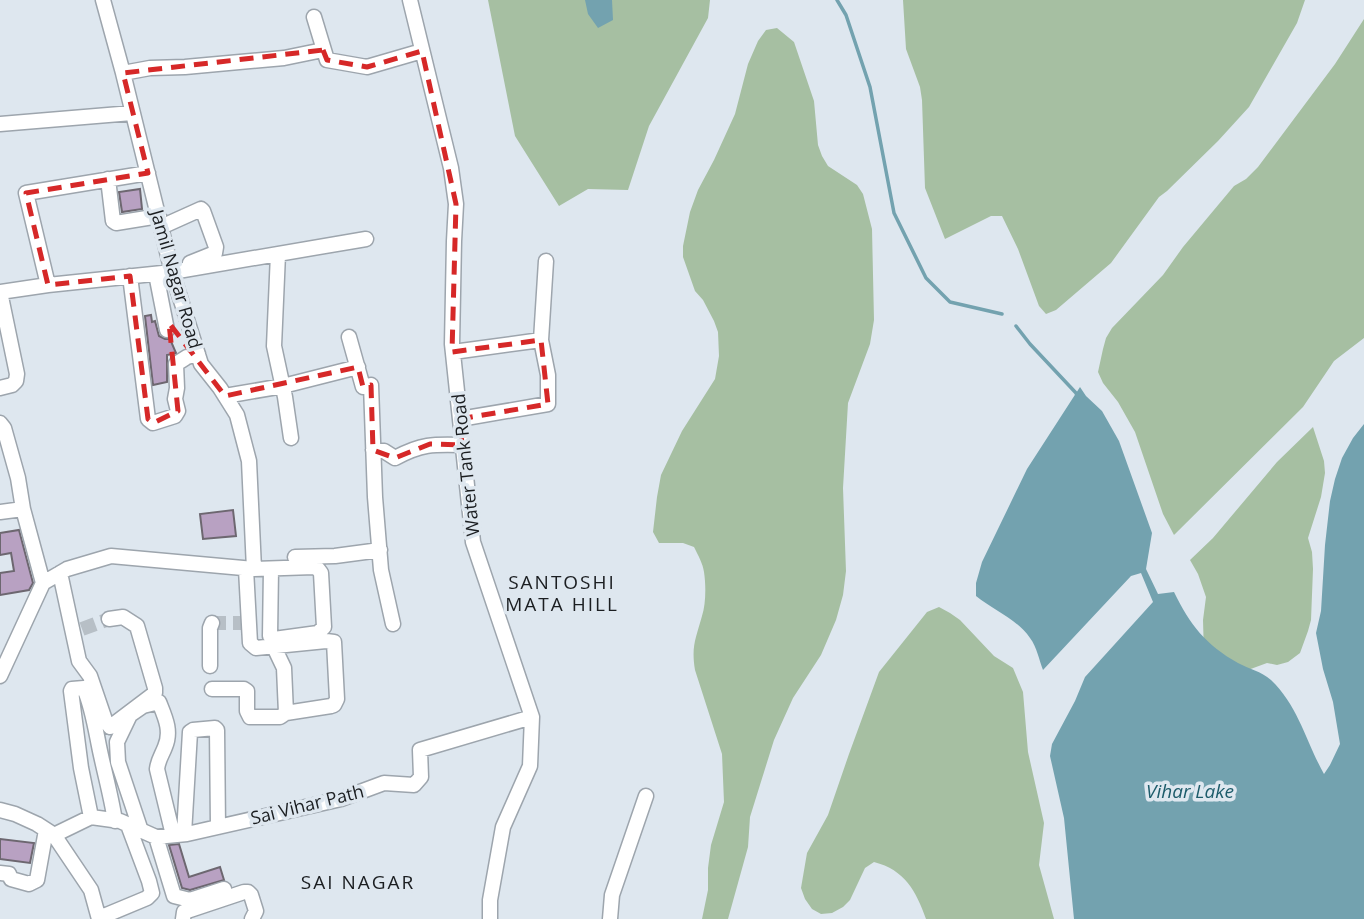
<svg xmlns="http://www.w3.org/2000/svg" width="1364" height="919" font-family="'Open Sans',sans-serif">
<style>
.green{fill:#a6bfa2}
.water{fill:#73a2af}
.lines{fill:none;stroke-linecap:round;stroke-linejoin:round}
.stream{stroke:#73a2af;stroke-width:3.5}
.building{fill:#b8a1c2;stroke:#6d6770;stroke-width:2}
.minor-tunnel{stroke:#b7bfc6;stroke-width:14;stroke-dasharray:14 7;stroke-linecap:butt}
.minor-casing{stroke:#9da5ad;stroke-width:17}
.minor{stroke:#fff;stroke-width:14}
.marked{fill:none;stroke:#d62828;stroke-width:5;stroke-dasharray:14 9;stroke-linejoin:round}
.labels{text-anchor:middle;dominant-baseline:central;stroke-width:7;stroke-linejoin:round;paint-order:stroke}
.street-label{font-size:18px;fill:#1b1e21;stroke:#dee7ef}
.neighbourhood-label{font-size:19px;letter-spacing:2px;fill:#1b1e21;stroke:#dee7ef}
.water-label{font-size:19px;font-style:italic;fill:#1d5c6b;stroke:#dee7ef}
</style>
<rect width="100%" height="100%" fill="#dee7ef"/>
<path class="green" d="M488 0H710L708 18 649 126 628 190 588 189 559 206 515 136Z
M903 0H1305L1297 23 1249 107 1218 141 1167 191 1159 197 1111 263 1056 310 1046 314 1039 306 1018 249 1002 216H991L945 239 925 188 922 100 920 87 906 49Z
M1364 19V338L1334 361 1303 407 1174 535 1163 514 1135 432 1118 402 1103 383 1098 372 1103 349 1106 338 1112 328 1163 275 1183 247 1234 186 1246 179 1258 167 1335 64Z
M777 28 794 42 814 101 818 145 822 156 828 166 857 185 863 194 872 229 874 320 870 344 848 403 843 488 846 571 843 595 836 620 821 655 793 698 774 740 750 817 748 847 728 919H702L708 890V868L711 845 724 802 722 754 695 670C691 646 696 638 702 616 706 604 706 585 704 572 703 564 698 555 694 547L683 543H659L653 532 657 497 661 475 682 431 715 379 719 356 718 332 714 321 703 300 695 291 683 257V246L690 212 698 190 714 160 735 114 748 64 758 41 766 30Z
M1313 427 1324 461 1325 473 1321 497 1308 538 1312 552 1313 569 1311 620 1308 631 1300 653 1288 662 1277 665 1267 663 1237 674 1204 655 1203 620 1206 597 1198 574 1190 560 1213 538 1277 462Z
M939 607 950 613 960 620 994 656 1013 668 1023 692 1028 752 1044 823 1039 865 1054 919H926C916 891 905 870 874 862L865 868 850 900 843 907 832 913 821 914 812 909 805 899 801 888 807 853 828 815 849 754 879 672 927 612Z"/>
<path class="water" d="M585 0H612L613 20 598 28 588 14Z
M1080 387 1086 396 1102 411 1119 441 1152 533 1146 569 1158 594 1174 592C1190 625 1206 645 1238 663 1249 669 1261 671 1271 680 1299 707 1306 742 1324 774L1330 765 1340 744 1333 702 1323 669 1316 633 1321 611 1325 545 1330 501 1335 479 1342 458 1353 438 1364 424V919H1074L1064 818 1050 756 1052 744 1075 701 1085 677 1153 602 1141 573 1131 576 1043 670C1039 660 1037 647 1030 638 1017 619 993 610 976 596V583L982 562 1027 469Z"/>
<g class="lines">
<path class="stream" d="M837 0 846 15 870 87 894 213 926 278 950 302 1002 314
M1016 326 1030 344 1076 393 1077 396"/>
</g>
<path class="building" d="M140 189 142 209 122 212 119 192Z
M151 315 152 322 155 321 159 336 165 339H170L176 353 167 355V382L153 385 145 316Z
M233 510 236 536 203 539 200 514Z
M19 530 33 583 29 590 0 595V573L14 571 11 553 0 555V533Z
M0 839 34 843 30 863 0 859Z
M179 844 189 877 220 867 224 880 190 890 182 888 169 845Z"/>
<g class="lines">
<path class="minor-tunnel" d="M212 623H242
M82 629 109 619"/>
<defs>
<path id="minor" d="M410 0 451 168 456 204 454 241 452 344 473 542 532 717 530 766 503 827 490 900V919
M314 17 327 60 367 67 422 51
M123 73 150 68 185 67 284 58 323 50
M0 124 132 113
M108 179 113 221 116 223 159 216
M161 227 201 209 203 211 216 247 215 253 190 263
M278 254 274 346 285 397 291 438
M156 274 167 330
M130 276 148 419 153 423 175 416 178 411 175 399 177 388 176 364 187 357 198 354
M48 285 26 193 148 173
M0 292 48 285 172 272 366 239
M349 337 363 387 371 385 375 497 381 570 393 624
M453 352 541 340
M0 388 12 385 16 381 17 374 0 292
M225 396 283 386 358 367
M460 419 548 404V375L541 340 546 261
M0 423 4 428 18 478 23 509
M373 450 384 451 395 458C421 444 433 444 462 445
M0 512 23 509 43 583
M295 557 335 556 380 550
M254 569 314 567 318 569 321 573 324 627 318 633 274 639 270 636 271 569
M60 573 79 661 90 676 105 720 110 727 155 693V688L137 626 123 617 109 619
M274 647 284 668 286 713
M210 666V628L212 623
M0 676 43 583 67 569 111 556 254 569 249 461 237 415 220 388 201 364 172 272 123 73 103 0
M212 689H244L247 691V711L250 717H280L286 713 331 706 334 705 337 699 334 642 326 641 256 648 250 643 246 569
M0 810 15 814 37 824 54 835 91 890 99 919
M91 817 81 768 71 691 72 689 84 688C92 707 95 726 99 746 104 771 111 795 115 821
M141 831 118 762 117 742 130 715 143 706 159 702C165 717 172 731 165 747 162 755 158 760 157 769L173 835
M184 834 190 732 193 730 215 728 217 730 218 827
M54 835 91 817 120 821 156 837 187 834 341 799 384 783 414 785 421 777 420 750 532 717
M156 837 174 896 190 900 224 889
M0 873 9 874 11 879 29 884 37 880 46 830
M99 918 147 898 152 893 149 881 128 825
M183 919 184 912 244 892H248L251 895 256 911 252 919
M610 919 612 895 646 796"/>
</defs>
<use href="#minor" class="minor-casing"/>
<use href="#minor" class="minor"/>
</g>
<path class="marked" d="M323 50 327 60 367 67 422 51 456 204 452 352 541 340 548 404 460 419 462 445 430 444 395 458 373 450 371 385 363 387 358 367 225 396 169 323 178 411 153 423 148 419 130 276 48 285 26 193 148 173 123 73Z"/>
<g class="labels">
<g class="street-label">
<text transform="translate(177 279) rotate(74)">Jamil Nagar Road</text>
<text transform="translate(465 465) rotate(-96)">Water Tank Road</text>
<text transform="translate(307 804) rotate(-14)">Sai Vihar Path</text>
</g>
<g class="neighbourhood-label">
<text x="562" y="582">SANTOSHI<tspan x="562" dy="22">MATA HILL</tspan></text>
<text x="358" y="882">SAI NAGAR</text>
</g>
<g class="water-label">
<text x="1190" y="791">Vihar Lake</text>
</g>
</g>
</svg>
